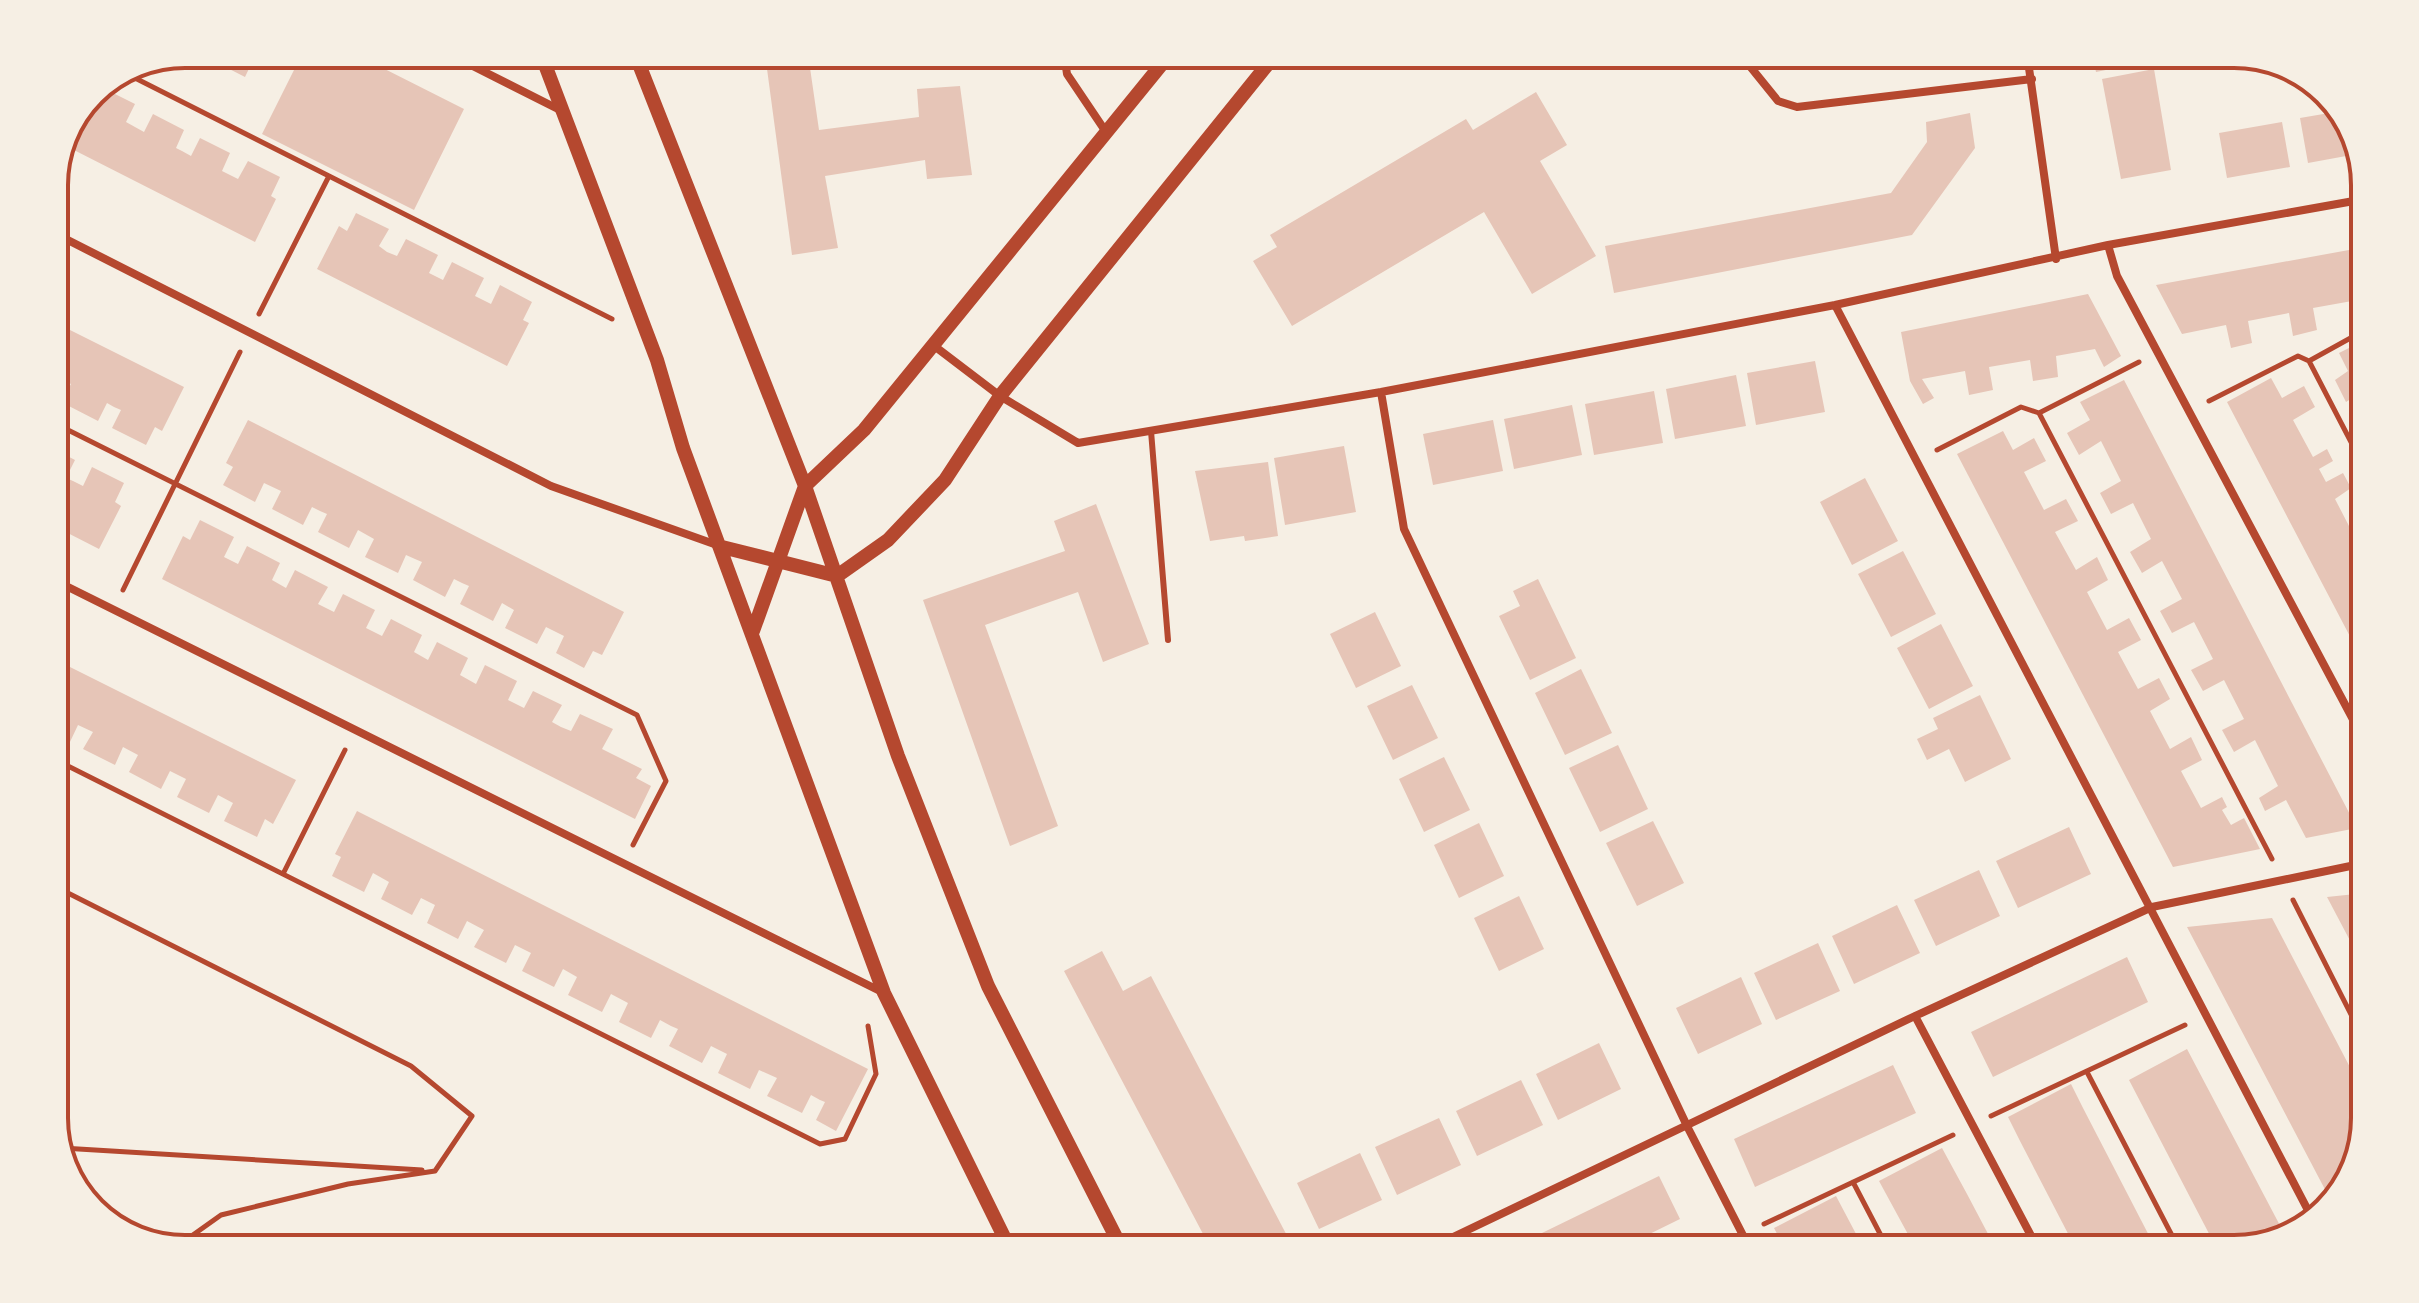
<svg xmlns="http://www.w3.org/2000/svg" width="2419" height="1303" font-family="'Fira Sans',sans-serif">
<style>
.building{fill:#e6c5b7}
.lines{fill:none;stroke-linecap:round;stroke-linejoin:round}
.path{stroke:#b5482f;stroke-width:5}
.service{stroke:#b5482f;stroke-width:6}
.minor{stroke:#b5482f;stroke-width:8}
.tertiary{stroke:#b5482f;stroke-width:14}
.rim{fill:none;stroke:#b5482f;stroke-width:4}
</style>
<rect width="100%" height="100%" fill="#f6efe4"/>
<path class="building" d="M200 54H256L245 77Z
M302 54H355L464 109 414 210 262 134Z
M765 54H808L819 130 919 117 917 89 960 86 972 175 927 179 925 160 825 176 838 248 792 255Z
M2092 54H2144L2145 62 2096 72Z
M2154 69 2171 170 2121 179 2102 79Z
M103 88 135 104 126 122 144 132 153 114 184 130 176 148 182 151 191 156 200 138 230 153 222 171 238 179 248 161 280 177 271 196 276 199 255 242 68 147 88 103 94 106Z
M1536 92 1567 145 1540 161 1596 256 1532 294 1484 212 1292 326 1253 261 1277 247 1270 235 1466 119 1473 130Z
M2341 111 2357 154 2308 163 2300 118Z
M1970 113 1975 148 1912 235 1614 293 1605 246 1891 193 1927 142 1926 122Z
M2282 122 2290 167 2227 178 2219 133Z
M356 213 389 229 379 246 387 252 397 256 406 239 438 255 429 273 443 280 452 262 484 278 475 296 491 304 500 285 532 302 523 320 529 323 507 366 317 269 339 226 347 231Z
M2349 250 2365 282V314L2360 317 2352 301 2313 308 2317 330 2293 336 2289 313 2248 321 2252 343 2231 348 2226 325 2182 334 2156 285Z
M2088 294 2121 356 2104 367 2095 349 2056 356 2058 377 2033 381 2030 360 1989 367 1993 390 1969 395 1965 371 1922 379 1934 398 1923 404 1910 381 1901 332Z
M54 322 184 387 162 431 155 427 146 445 112 428 121 410 114 407 107 403 98 421 61 402 71 384 54 376Z
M2365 340V403L2360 393 2346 402 2335 380 2348 371 2339 353Z
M1815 361 1825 412 1756 425 1747 373Z
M1736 375 1746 426 1675 439 1666 389Z
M2271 378 2282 398 2304 386 2315 407 2293 420 2313 457 2327 449 2333 461 2319 469 2326 482 2343 473 2351 488 2335 499 2349 526 2365 518V533L2356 539 2365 556V665L2227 402Z
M2124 380 2357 828 2306 838 2286 800 2265 811 2259 798 2278 786 2255 740 2234 752 2222 730 2244 719 2224 680 2203 691 2191 670 2213 659 2194 622 2172 633 2160 611 2182 599 2162 561 2142 573 2130 552 2151 539 2133 503 2111 514 2100 493 2121 481 2101 441 2079 455 2067 433 2090 420 2080 402Z
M1654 391 1663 443 1594 455 1585 404Z
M1572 405 1582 455 1514 469 1504 419Z
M248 420 624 612 602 655 593 651 584 668 556 653 564 636 546 627 537 644 505 628 514 610 502 603 493 621 460 604 469 586 462 583 454 579 445 597 413 580 422 562 415 559 406 555 398 573 365 557 374 539 358 530 349 548 318 532 327 514 320 511 312 507 303 525 272 509 281 491 264 483 255 502 223 485 233 467 226 463Z
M1493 420 1503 471 1433 485 1423 434Z
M2003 431 2013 450 2034 438 2046 461 2024 472 2044 510 2066 499 2078 521 2055 532 2076 570 2097 557 2108 580 2087 592 2107 630 2129 618 2141 640 2118 652 2138 689 2159 678 2170 699 2150 711 2170 749 2191 737 2202 760 2181 771 2201 808 2222 797 2227 807 2222 810 2231 825 2244 818 2260 849 2173 867 1957 454Z
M1344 446 1356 512 1285 525 1274 458Z
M54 449 75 460 66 478 73 481 83 486 92 467 124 483 115 502 121 506 99 549 54 526Z
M1268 462 1278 536 1245 541 1244 536 1210 541 1195 471Z
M1865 478 1898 541 1852 565 1820 502Z
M1096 504 1149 644 1103 662 1078 592 985 625 1058 826 1010 846 923 600 1065 551 1054 521Z
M200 520 234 537 224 557 238 564 247 546 280 563 272 580 286 588 295 570 328 587 318 604 334 612 343 594 375 610 366 628 382 636 391 619 422 635 414 652 428 660 437 642 468 658 460 675 476 684 485 665 517 681 508 700 524 708 533 691 562 705 552 722 561 727 571 731 580 714 613 729 602 749 642 769 636 778 651 786 635 819 162 579 183 536 190 540Z
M1903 551 1936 614 1891 637 1858 574Z
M1538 579 1576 658 1530 680 1499 616 1520 606 1513 591Z
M1375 612 1401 666 1356 688 1330 634Z
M1941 624 1973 686 1929 709 1897 648Z
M54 659 296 780 273 824 265 819 257 837 224 821 233 803 218 795 209 813 177 797 186 779 170 771 161 789 129 772 138 755 123 747 115 765 83 749 93 732 78 725 69 744 54 737Z
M1581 669 1612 733 1565 755 1535 693Z
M1412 685 1438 738 1393 760 1367 706Z
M1980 695 2011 759 1965 782 1949 749 1927 760 1917 739 1938 729 1933 718Z
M1618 745 1648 809 1600 832 1569 768Z
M1444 757 1470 810 1424 832 1399 779Z
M357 811 868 1069 836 1131 816 1120 825 1102 820 1100 811 1095 802 1113 767 1096 777 1078 759 1070 750 1089 718 1073 727 1054 711 1046 702 1063 669 1046 678 1029 671 1026 660 1020 651 1038 619 1022 628 1003 611 994 602 1012 568 995 577 977 563 969 554 987 522 971 531 953 515 945 506 963 474 947 484 930 467 921 458 939 427 923 435 905 421 898 412 915 381 899 389 882 373 873 364 892 332 876 341 857 335 854Z
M1653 821 1684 883 1637 906 1606 843Z
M1479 823 1504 876 1459 898 1434 845Z
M2069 827 2091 874 2018 908 1996 861Z
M1979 870 2000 916 1936 946 1914 900Z
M2365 893V969L2327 897Z
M1519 896 1544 949 1499 971 1474 918Z
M1897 905 1920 953 1854 984 1832 936Z
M2272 918 2365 1096V1118L2351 1177 2330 1199 2187 927Z
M1818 943 1840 991 1776 1020 1754 973Z
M1102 951 1123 991 1151 976 1294 1249H1211L1064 971Z
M2127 957 2148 1002 1993 1077 1971 1032Z
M1741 977 1762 1024 1698 1054 1676 1008Z
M1599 1043 1621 1089 1558 1120 1536 1074Z
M2187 1049 2285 1235 2235 1249H2217L2129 1080Z
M1893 1065 1916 1113 1755 1187 1734 1139Z
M1521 1080 1543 1125 1477 1156 1456 1111Z
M2071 1084 2083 1108 2156 1249H2076L2020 1141 2008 1117Z
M1439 1118 1461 1165 1397 1195 1375 1147Z
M1942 1148 1967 1194 1996 1249H1916L1879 1181Z
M1360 1153 1382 1200 1319 1229 1297 1183Z
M1659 1176 1680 1219 1619 1249H1509Z
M1836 1196 1864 1249H1785L1774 1228Z"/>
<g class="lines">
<path class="path" d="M131 76 612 319
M259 314 329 176
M2365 330 2309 361 2365 469
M2209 401 2298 356 2309 361
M2039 413 2272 859
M54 423 637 715 666 781 633 845
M1937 450 2021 407 2039 413 2139 362
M123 590 240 352
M54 759 820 1144 845 1139 876 1074 868 1026
M283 874 345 750
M54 886 411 1066 472 1116 435 1171 348 1184 221 1215 176 1247
M2293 900 2365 1042
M2087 1072 2179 1249
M1991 1116 2185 1025
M62 1148 422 1170
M1853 1182 1888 1249
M1764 1224 1953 1135
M1711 1249 1722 1244"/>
<path class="service" d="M1151 431 1168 640"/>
<path class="minor" d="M449 54 562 111
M1064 54 1067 74 1106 132
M1740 54 1778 101 1797 107 2032 79
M2027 54 2056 259
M54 233 551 486 717 545
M2108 245 2117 276 2365 742
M1835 305 2312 1218
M933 345 1000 396 1078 443 1381 392 1835 305 2108 245 2365 199
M1381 392 1404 529 1688 1128 1750 1249
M54 580 884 993
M1915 1016 2038 1249
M1428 1249 1915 1016 2152 907 2365 863"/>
<path class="tertiary" d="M541 54 657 360 683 448 884 993 1010 1249
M635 54 805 486 898 756 988 986 1122 1249
M722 547 837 576 888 540 945 480 1000 396 1276 54
M753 631 805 486 864 430 1170 54"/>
</g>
<path d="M0 0H2419V1303H0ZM185 68H2234A117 117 0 0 1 2351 185V1118A117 117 0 0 1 2234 1235H185A117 117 0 0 1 68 1118V185A117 117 0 0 1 185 68Z" fill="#f6efe4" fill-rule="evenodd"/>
<path class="rim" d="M185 68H2234A117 117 0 0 1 2351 185V1118A117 117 0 0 1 2234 1235H185A117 117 0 0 1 68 1118V185A117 117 0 0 1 185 68Z"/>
</svg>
